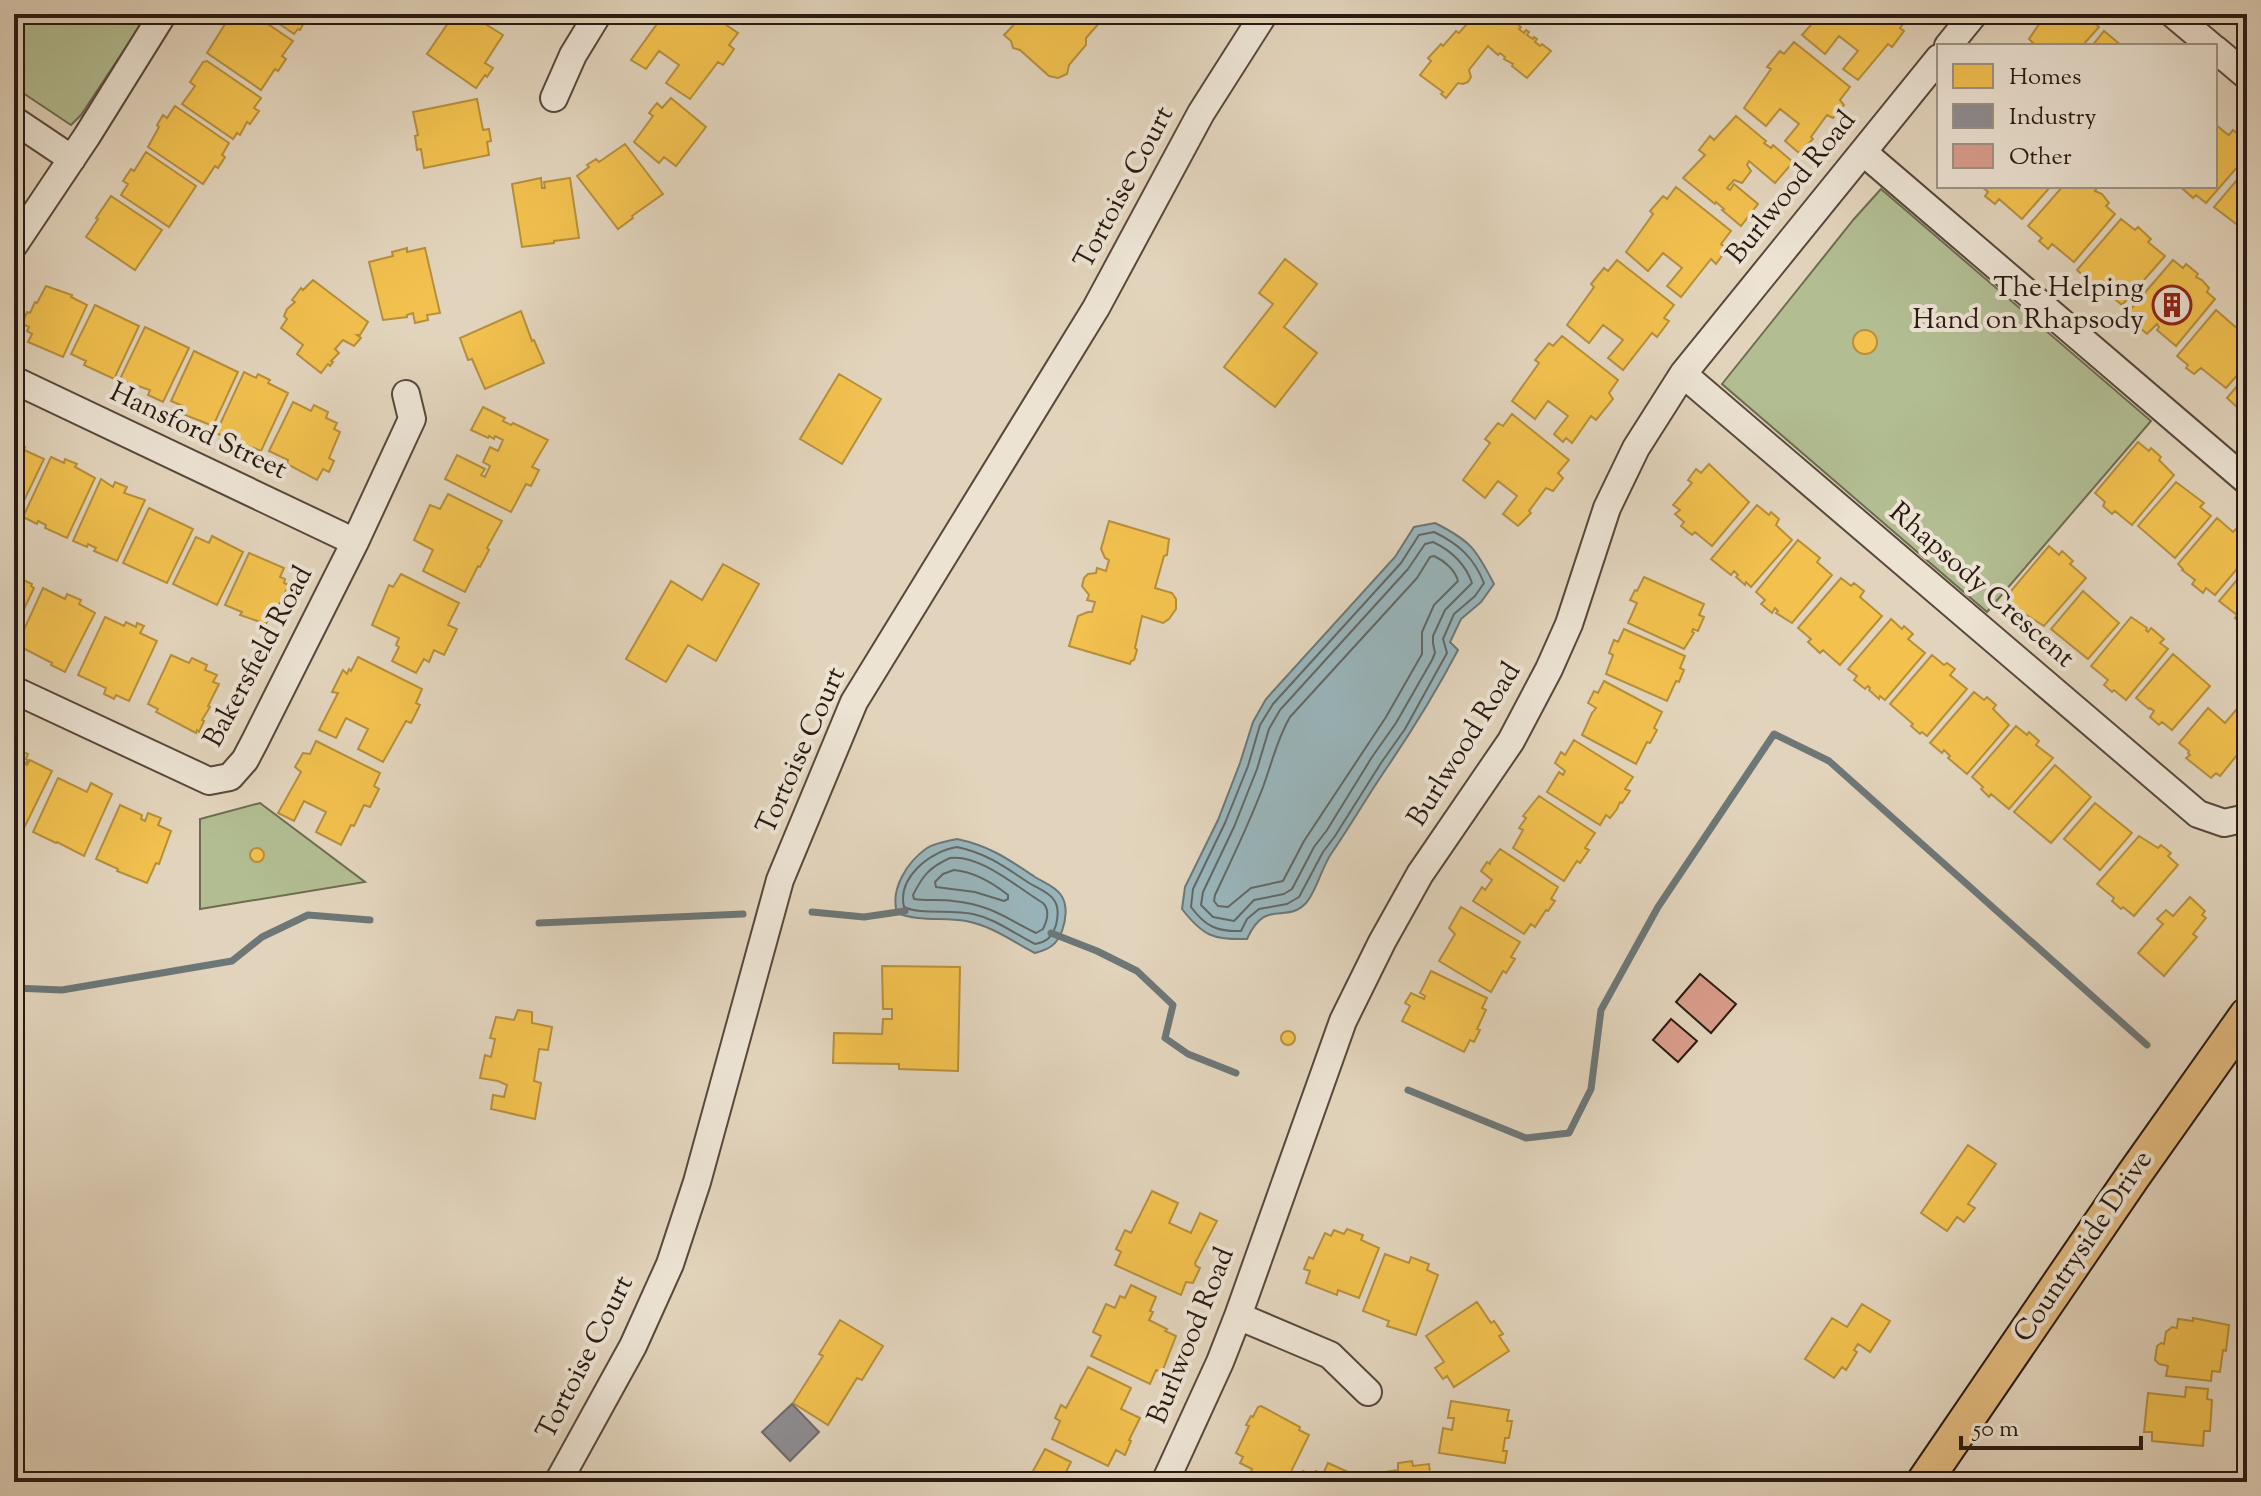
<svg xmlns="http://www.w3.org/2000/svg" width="2261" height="1496" font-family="'Sorts Mill Goudy',serif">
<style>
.green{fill:#b2bd92;stroke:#6e6c52;stroke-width:2}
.water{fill:#99b5bb;stroke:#6d7777;stroke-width:2}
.homes{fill:#f2c14e;stroke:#b68f3c;stroke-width:2}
.industry{fill:#8d8d92;stroke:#6f6a6b;stroke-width:2}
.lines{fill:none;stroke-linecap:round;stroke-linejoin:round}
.shore{stroke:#626866;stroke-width:2}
.stream{stroke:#6d7777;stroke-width:7}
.building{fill:#d99d8b;stroke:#2a1a11;stroke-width:2}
.minor-casing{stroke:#58483c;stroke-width:30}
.major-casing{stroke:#2a1a11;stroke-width:38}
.minor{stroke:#ece3d3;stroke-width:26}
.major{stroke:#e1ba7e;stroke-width:34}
.labels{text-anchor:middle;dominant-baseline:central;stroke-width:8;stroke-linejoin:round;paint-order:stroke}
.street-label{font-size:28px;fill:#2a1a11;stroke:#ece3d3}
.poi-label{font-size:28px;fill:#2a1a11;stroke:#ece3d3;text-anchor:end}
</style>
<rect width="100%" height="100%" fill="#e2d4bc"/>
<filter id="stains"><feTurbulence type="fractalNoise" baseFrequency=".0025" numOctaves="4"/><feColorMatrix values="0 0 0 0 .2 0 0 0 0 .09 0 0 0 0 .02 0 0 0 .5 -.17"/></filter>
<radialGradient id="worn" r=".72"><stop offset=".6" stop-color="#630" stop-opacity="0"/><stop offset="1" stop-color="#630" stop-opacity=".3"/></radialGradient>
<path class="green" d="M14 14H148L81 115 71 125 14 87Z
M1881 189 2151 421 1987 612 1722 384 1854 219Z
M260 803 365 882 200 909V819Z"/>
<path class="water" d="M1435 523C1471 541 1476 549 1494 584L1481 602 1461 619 1450 642 1458 650C1437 690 1413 729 1388 766 1368 795 1351 825 1331 854 1322 867 1316 892 1306 903 1285 925 1266 897 1247 939 1213 940 1203 936 1182 909L1185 887 1218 820 1240 763 1253 722 1266 699 1395 557 1414 527Z
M957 839C990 846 1008 859 1035 877 1043 882 1055 886 1061 895 1068 905 1066 920 1062 931 1057 945 1049 949 1035 953 1012 941 992 926 966 921 943 917 919 922 897 913 890 889 907 862 927 848 935 843 948 841 957 839Z"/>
<path class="homes" d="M230 14H253L293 41 282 56 286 59 278 71 275 69 261 90 207 53 225 24 222 22Z
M265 14H314L311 19 307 17 300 30 298 29 294 34Z
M469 14 503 35 485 63 493 68 487 77 485 75 476 88 427 54 453 16 463 23Z
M656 14H710L738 33 729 45 734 49 723 65 718 62 690 99 666 83 679 65 659 51 646 69 631 60 659 21 654 16Z
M1024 14H1102L1099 18 1102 20 1086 38V45L1069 65 1067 74 1058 78 1049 76 1020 50 1013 48 1011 41 1004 35Z
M1458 14H1505L1521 27 1519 29 1524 33 1526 30 1529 32 1527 35 1533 39 1534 37 1537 39 1535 42 1540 46 1542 44 1551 51 1527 78 1512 66 1513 64 1504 59 1505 57 1500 53 1498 55 1488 46 1469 70 1471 77 1468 82 1463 84 1458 83 1446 98 1441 94 1443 92 1420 75 1431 61 1428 58 1441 44 1443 46 1456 31 1459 33 1466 25 1457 16Z
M1816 14H1907L1909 16 1900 28 1904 31 1892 47 1888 44 1858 80 1843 69 1858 51 1839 36 1825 54 1802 35 1817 18 1814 16Z
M2046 14H2084L2099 27 2082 46H2036L2029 39Z
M2104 31 2122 46H2092Z
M1794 42 1850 87 1840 100 1844 105 1833 118 1827 115 1811 137 1813 139 1799 153 1785 141 1799 124 1780 109 1766 126 1744 108 1771 69 1767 67 1780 51 1784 54Z
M207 61 261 98 254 108 259 111 250 124 247 122 240 135 237 133 233 139 182 104 195 86 190 82 203 62Z
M671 98 706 127 676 166 664 157 659 163 634 142 653 116 649 113 657 103 662 108Z
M477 99 483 130 489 129 491 141 487 142 489 155 424 168 421 149 417 150 415 136 418 135 413 112Z
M175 106 229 143 222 155 225 157 218 168 215 166 203 184 148 147 159 127 157 125 163 115 167 118Z
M1736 116 1766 141 1764 143 1771 148 1773 145 1793 162 1775 183 1749 161 1747 165 1751 171 1742 183 1734 180 1727 188 1730 190 1734 184 1758 204 1741 226 1722 210 1724 209 1716 202 1715 204 1683 178 1705 155 1699 150 1710 136 1714 140Z
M2215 124 2227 134 2229 135 2233 130 2241 137 2238 140 2247 146V156L2206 203 2196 195 2193 198 2183 189 2185 186H2215Z
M625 144 663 194 632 216 633 218 618 229 577 176 589 167 587 165 596 159 599 162Z
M146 152 196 186 169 227 121 195 128 184 123 181 131 169 134 171Z
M2247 168V235L2243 231 2244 230 2214 207Z
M541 178 542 188H545L544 182 570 178 579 238 554 241V243L522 247 512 184Z
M1981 186H2051L2022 219 1999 199 1995 204 1985 196 1988 192Z
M2063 186H2095L2097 188 2095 191 2102 194 2109 203 2106 206 2115 214 2074 262 2052 244 2048 249 2039 241 2042 238 2028 226Z
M1676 187 1731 231 1721 244 1727 249 1716 264 1711 259 1681 297 1667 286 1682 268 1663 253 1648 271 1626 252 1653 214 1650 211 1663 196 1667 199Z
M111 196 162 230 135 270 86 237 98 219 96 218Z
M2121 219 2135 230 2138 227 2151 239 2148 242 2165 256 2122 305 2098 285 2096 288 2077 270Z
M407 248V252L425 248 440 313 427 315 428 320 415 323 413 313 407 315V317L383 320 369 262 393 256 392 252Z
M1285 259 1317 284 1284 327 1317 353 1275 407 1224 367 1273 304 1259 293Z
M1617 260 1674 305 1664 318 1669 321 1657 337 1652 333 1623 370 1608 358 1623 340 1603 325 1589 343 1567 325 1594 287 1591 284 1604 268 1608 271Z
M2173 260 2183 268 2186 264 2198 274 2196 277 2202 280 2209 288 2207 292 2215 299 2176 346 2157 330 2159 327 2157 324 2147 334 2139 327 2142 323 2129 311Z
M313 280 368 322 360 335H357L361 338 354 346 343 340 335 349 339 353 331 361 333 362 330 366 328 364 321 373 297 354 303 345 281 328 287 319 284 316 287 309 295 302 292 300 301 288 303 290Z
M46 286 72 295 71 297 87 305 63 357 28 342 32 334 27 331 29 327 22 324 27 312 30 313 35 302 37 303Z
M95 305 139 326 114 379 84 365 86 361 71 354Z
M2216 310 2247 337V348L2245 351 2247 353V364L2226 388 2201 368 2194 374 2186 368 2188 365 2177 356Z
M521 311 532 341 534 340 544 363 485 389 472 359 468 360 460 338Z
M145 327 189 348 163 402 148 395 150 390 135 385 134 386 120 379Z
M1853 342a12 12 0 1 1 24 0a12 12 0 1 1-24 0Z
M1562 336 1618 380 1609 393 1613 399 1596 420 1591 416 1572 443 1566 438 1563 442 1554 434 1568 416 1548 401 1535 419 1512 401 1539 363 1535 360 1549 343 1553 346Z
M194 351 238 372 213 426 180 413 183 406 171 401Z
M244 372 256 378 258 374 270 380 268 383 288 393 261 451 251 447V449L237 443 238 440 232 437 231 440 216 433Z
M839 374 881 399 842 464 800 439Z
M2247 374V415L2245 418 2237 411 2239 409 2227 398Z
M293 402 311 411 314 405 328 412 326 418 337 423 334 429 340 432 329 458 334 461 329 472 323 469 317 480 287 464 288 460 269 451Z
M483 407 505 418 503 421 511 425 513 423 548 440 532 467 539 470 531 486 526 484 511 512 445 479 457 455 485 469 481 475 485 477 490 466 483 462 490 447 498 451 503 440 495 436 494 439 489 436 488 438 471 430Z
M1512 414 1569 460 1558 473 1563 478 1553 491 1546 488 1529 511 1531 513 1518 526 1503 514 1517 496 1498 481 1485 498 1463 480 1490 443 1485 439 1498 423 1503 426Z
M14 442 25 447 24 450 44 459 19 511 14 509Z
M2138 442 2149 451 2151 448 2161 457 2159 460 2174 475 2132 525 2115 511 2112 514 2103 506 2105 502 2095 493Z
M51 457 64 463 65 459 77 464 75 467 95 478 67 538 45 528 46 525 38 521 37 524 23 517Z
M1709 464 1749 502 1712 546 1695 532 1692 535 1681 526 1684 522 1675 514 1680 510 1673 505 1692 483 1688 480 1696 469 1701 473Z
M101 479 113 487 115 482 127 487 124 493 145 500 117 561 94 551 96 548 88 544 87 547 73 541Z
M2176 482 2204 503 2200 507 2211 516 2175 558 2138 526Z
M448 494 502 521 487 548 489 550 480 567 478 566 465 592 423 571 433 550 414 540 430 505 440 509Z
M1757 505 1769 515 1771 512 1779 519 1776 525 1792 540 1751 587 1746 582 1745 585 1736 577 1738 575 1734 571 1731 575 1711 559Z
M149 508 193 529 167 583 123 563Z
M2217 518 2233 532 2241 524 2247 529V557L2215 595 2206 588 2203 593 2192 584 2195 580 2182 570 2183 569 2178 564Z
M1109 521 1169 539 1167 555 1164 556 1155 588 1172 593 1176 599V609L1169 619 1163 623 1142 616 1135 648 1137 650 1134 660 1131 661 1130 664 1069 646 1078 616 1088 612H1092L1095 602 1087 600 1089 595 1082 586 1084 578 1088 574 1096 573 1097 568 1106 571 1109 560 1105 558 1101 549Z
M212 536 243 552 217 605 173 584 196 537 209 543Z
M1798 540 1820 558 1817 562 1832 575 1792 623 1776 613 1778 611 1775 608 1772 613 1761 604 1765 600 1756 592Z
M2049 546 2059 555 2062 551 2073 561 2070 564 2086 578 2044 626 2025 614 2023 617 2014 609 2016 606 2006 597Z
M249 553 284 568 280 577 285 579 284 583 289 585 277 608 274 607 266 624 240 615 242 612 225 605Z
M723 564 759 584 716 661 688 645 666 682 626 659 671 581 702 600Z
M2247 568V624L2244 626 2235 618 2237 615 2219 601Z
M401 574 459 603 448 625 457 629 444 655 434 650 429 662 424 659 416 673 392 661 399 647 396 645 399 638 372 625 389 585 393 587Z
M1644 577 1704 604 1699 615 1704 617 1698 631 1693 629 1692 632 1694 633 1684 649 1628 623 1637 603 1630 600 1635 590 1637 591Z
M19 578 32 584 31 586 34 588 14 630V580L18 581Z
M1841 578 1851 586 1854 583 1864 591 1860 597 1882 616 1840 665 1823 650 1820 653 1808 642 1811 639 1798 628Z
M43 588 65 599 67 594 81 600 79 604 95 613 65 672 51 665 52 663 17 645Z
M2083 591 2119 623 2088 659 2051 629Z
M105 617 124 626 126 622 136 627 137 623 144 626 140 633 157 641 129 701 116 695 114 699 104 694 106 688 78 675Z
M2131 617 2147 628 2146 630 2148 632 2151 628 2164 639 2160 643 2168 649 2126 700 2114 690 2112 692 2104 685 2108 680 2091 666Z
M1891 619 1902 629 1904 626 1913 634 1908 639 1925 653 1885 700 1880 696 1879 699 1869 690 1870 688 1868 686 1865 689 1854 680 1857 676 1848 669Z
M1624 629 1685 656 1680 668 1684 670 1679 682 1676 681 1667 701 1606 674 1613 655 1609 653 1614 640 1618 642Z
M2173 654 2210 686 2172 730 2162 722 2159 725 2150 717 2154 711 2150 708 2149 709 2136 698Z
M171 655 189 663 192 658 207 665 205 670 217 675 213 682 219 684 208 706 210 707 202 720 204 721 199 732 197 730 196 733 156 712 158 709 148 704Z
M1932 655 1944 665 1947 663 1955 669 1950 675 1967 689 1927 736 1922 732 1920 734 1911 726 1913 724 1890 704Z
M358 657 422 689 416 703 420 705 411 723 406 721 383 762 358 749 368 729 346 718 336 738 319 730 338 693 332 692 343 670 347 674 349 669 351 671Z
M1604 681 1662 712 1654 728 1657 730 1650 743 1647 742 1636 764 1582 735 1592 713 1596 708 1588 703 1594 691 1598 693Z
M1974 692 1984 700 1987 697 1996 705 1993 709 2009 725 1967 774 1948 758 1950 756 1944 750 1942 753 1930 743Z
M2247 697V743L2220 776 2216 773 2211 778 2186 758 2190 755 2188 753 2189 751 2179 743 2208 708 2225 723Z
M2016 726 2027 735 2029 732 2039 741 2036 745 2053 758 2009 809 1991 794 1989 797 1981 789 1983 787 1972 777Z
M1574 740 1633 777 1625 789 1630 791 1622 803 1620 802 1617 809 1610 818 1606 815 1600 825 1547 792 1559 772 1563 775 1565 771 1555 763 1561 752 1565 755Z
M316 741 380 773 374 786 379 789 370 807 364 805 354 826 351 825 341 845 316 832 326 812 304 801 294 821 278 813 301 772 295 767 303 753 310 754Z
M14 748 28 754 26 759 28 760 25 764 27 765 30 760 52 771 25 826 14 820Z
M2055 765 2091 797 2051 843 2014 812Z
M58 778 87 792 91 783 112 794 84 856 57 842 56 843 33 832Z
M1539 796 1595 833 1585 848 1589 850 1580 863 1577 861 1564 881 1513 848 1523 830 1519 828 1526 818 1523 816Z
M2095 803 2132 833 2100 870 2064 839Z
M120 805 142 815 141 819 145 821 148 813 161 818 158 825 171 831 159 864 156 863 147 883 117 871 118 869 96 859Z
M2139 836 2158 848 2161 845 2171 853 2168 856 2178 865 2134 916 2123 907 2121 909 2112 901 2114 898 2097 884Z
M250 855a7 7 0 1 1 14 0a7 7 0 1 1-14 0Z
M1500 849 1558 887 1551 899 1555 901 1548 911 1546 910 1535 927 1531 924 1524 934 1473 901 1482 887 1485 890 1492 880 1481 871 1487 862 1490 864V862Z
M2190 897 2205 911 2202 915 2206 918 2193 934 2197 937 2164 976 2138 953 2163 924 2157 919 2166 910 2173 916Z
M1461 907 1520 942 1511 957 1515 959 1506 973 1503 971 1491 992 1439 961 1455 934 1449 928Z
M882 966 960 967 958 1071 899 1069V1064L833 1063 834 1033 882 1034 883 1019H892V1009H883Z
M1431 971 1487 998 1482 1008 1486 1010 1477 1029 1480 1030 1474 1042 1470 1040 1464 1052 1402 1021 1410 1006 1405 1003 1411 993 1424 999 1425 996 1420 993Z
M518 1010 532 1012V1023L552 1027 548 1050 539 1049 534 1081 541 1083 535 1119 491 1109 493 1095 504 1097 507 1085 498 1081 480 1078 485 1055 491 1057 495 1039 490 1038 496 1017 514 1020Z
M1281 1038a7 7 0 1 1 14 0a7 7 0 1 1-14 0Z
M1968 1145 1996 1164 1968 1204 1975 1208 1964 1222 1957 1217 1947 1231 1921 1213Z
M1152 1191 1178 1203 1169 1223 1191 1233 1200 1213 1217 1221 1195 1263 1196 1266 1200 1268 1193 1283 1186 1282 1181 1295 1115 1265 1121 1252 1116 1249 1125 1230 1131 1233Z
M1347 1229 1363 1235 1361 1240 1379 1248 1359 1298 1338 1290 1337 1295 1306 1283 1310 1271 1304 1269 1309 1257 1313 1259 1325 1233 1331 1236 1334 1230 1344 1234Z
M1385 1254 1409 1263 1411 1257 1429 1264 1427 1270 1438 1275 1416 1335 1387 1326 1389 1321 1363 1311Z
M1131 1285 1156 1297 1150 1311 1153 1312 1149 1320 1167 1329 1165 1331 1176 1336 1162 1372 1156 1370 1150 1384 1091 1356 1101 1336 1093 1332 1106 1304 1115 1308 1120 1296 1125 1298Z
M1477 1302 1491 1323 1494 1321 1503 1334 1499 1336 1509 1351 1454 1387 1447 1376 1443 1379 1435 1368 1444 1362 1426 1336Z
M1862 1304 1890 1321 1870 1352 1858 1344 1854 1350 1857 1352 1846 1370 1842 1367 1834 1378 1805 1359 1832 1318 1847 1327Z
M2193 1318 2229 1325 2226 1351 2223 1350 2220 1372 2212 1371 2211 1381 2166 1376 2168 1366 2159 1364 2155 1360 2157 1346 2161 1343 2164 1344 2166 1332 2172 1327 2177 1328 2178 1319 2193 1321Z
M840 1320 883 1346 862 1380 857 1378 828 1425 793 1403 823 1356 819 1354Z
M1088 1367 1131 1388 1121 1409 1140 1418 1129 1440 1131 1441 1125 1455 1116 1450 1108 1466 1052 1439 1060 1421 1055 1418 1061 1405 1066 1408Z
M2186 1387 2208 1389 2207 1399 2212 1400 2210 1431H2204L2203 1446 2152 1441V1432H2144L2148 1393 2185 1397Z
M1451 1401 1509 1410 1507 1421H1512L1509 1438H1505L1503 1451H1507L1505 1463 1439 1453 1443 1428 1452 1430 1454 1418H1448Z
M1261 1406 1300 1427 1299 1430 1309 1435 1286 1482H1281L1267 1475 1264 1480 1250 1473 1252 1469 1240 1463 1243 1457 1236 1453 1249 1426 1246 1425 1251 1416 1253 1417 1258 1407Z
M1045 1449 1071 1462 1061 1482H1027Z
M1412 1461 1413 1466 1429 1464 1431 1482H1372L1371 1474 1398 1470V1463Z
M1328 1463 1362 1478 1361 1482H1297L1303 1471 1314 1476 1316 1471 1323 1474Z
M1093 1473 1110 1481V1482H1089Z"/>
<path class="industry" d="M792 1404 819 1432 790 1461 762 1432Z"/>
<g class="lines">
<path class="shore" d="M1434 532C1459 544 1474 558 1484 583L1475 596 1454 614 1443 639 1447 653 1405 729 1381 763 1335 836 1323 852 1299 897 1287 904 1259 909 1247 919 1241 931C1217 932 1205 926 1191 907L1193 889 1225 823 1248 766 1260 725 1273 704 1401 563 1419 535Z
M1433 542C1452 551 1465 563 1472 583L1445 610 1433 636V643L1435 653 1432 660 1396 723 1372 757 1327 830 1314 847 1292 889 1284 894 1254 900 1234 921 1213 917 1201 905 1203 892 1234 827 1257 769 1269 729 1280 710 1408 569 1425 544Z
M1434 556C1445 561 1455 570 1458 581L1434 605 1422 632V654L1386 717 1304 841 1283 881 1251 888 1228 907 1218 906 1214 901 1215 895C1232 859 1249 824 1263 787 1272 763 1277 739 1290 717L1417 578 1430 557Z
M957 847C986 853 1005 867 1029 883 1037 888 1049 892 1054 900 1059 907 1058 917 1056 925 1052 937 1047 942 1035 944 1013 933 996 919 973 914 952 909 920 915 904 907 897 877 931 851 957 847Z
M950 858C980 854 1018 888 1043 903 1050 910 1047 921 1043 929L1036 933C1004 917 991 905 953 901 940 899 927 901 914 899L913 895C923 875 930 867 950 858Z
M954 870C973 872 993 883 1008 895V899L1004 901 975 892 936 887 935 882 943 874Z"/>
<path class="stream" d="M812 912 864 917 905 911
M539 923 743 914
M1051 933 1097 951 1137 971 1173 1005 1165 1038 1188 1054 1236 1073
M14 988 62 990 232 961 262 937 308 915 370 920
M1408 1090 1526 1138 1569 1133 1591 1089 1601 1010 1658 907 1774 734 1829 761 2147 1045"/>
</g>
<path class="building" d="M1700 974 1736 1004 1711 1033 1676 1002Z
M1671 1019 1697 1041 1678 1062 1653 1040Z"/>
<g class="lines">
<defs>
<path id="minor" d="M2173 14 2211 46
M1948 46 1974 14
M2215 49 2247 76
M554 98 573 55 598 14
M14 120 72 159
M1863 152 2247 481
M14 245 87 136 163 14
M1683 374 2198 814 2224 823 2247 818
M14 380 355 542
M14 690 209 781 230 777 245 760 255 741 355 542 412 419 406 394
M1238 1316 1330 1355 1368 1392
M558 1482 633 1346 670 1264 697 1182 780 880 854 702 1096 308 1201 113 1264 14
M1165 1482 1220 1362 1238 1316 1343 1021 1382 942 1420 874 1511 741 1549 669 1569 624 1607 508 1636 448 1683 374 1939 58"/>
<path id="major" d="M1924 1482 2133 1176 2247 1015"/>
</defs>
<use href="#minor" class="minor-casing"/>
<use href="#major" class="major-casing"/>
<use href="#minor" class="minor"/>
<use href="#major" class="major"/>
</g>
<defs>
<symbol id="building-ring" viewBox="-11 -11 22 22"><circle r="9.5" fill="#ece3d3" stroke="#8f2418" stroke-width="1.5"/><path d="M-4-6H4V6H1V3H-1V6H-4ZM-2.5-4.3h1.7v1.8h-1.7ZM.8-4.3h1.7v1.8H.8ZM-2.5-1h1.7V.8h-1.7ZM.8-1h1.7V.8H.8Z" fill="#8f2418"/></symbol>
</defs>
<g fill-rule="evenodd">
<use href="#building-ring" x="2150" y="283" width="44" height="44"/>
</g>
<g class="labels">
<g class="street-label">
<text transform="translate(1125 188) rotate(-62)">Tortoise Court</text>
<text transform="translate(1792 188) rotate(-51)">Burlwood Road</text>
<text transform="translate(198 432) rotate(25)">Hansford Street</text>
<text transform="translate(1981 586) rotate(41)">Rhapsody Crescent</text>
<text transform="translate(259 657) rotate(-62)">Bakersfield Road</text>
<text transform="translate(1465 745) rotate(-58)">Burlwood Road</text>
<text transform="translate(802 751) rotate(-66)">Tortoise Court</text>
<text transform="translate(2084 1247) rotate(-56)">Countryside Drive</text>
<text transform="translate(1192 1336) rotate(-68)">Burlwood Road</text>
<text transform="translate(586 1358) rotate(-63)">Tortoise Court</text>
</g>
<g class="poi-label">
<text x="2144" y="289">The Helping<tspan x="2144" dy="32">Hand on Rhapsody</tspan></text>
</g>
</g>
<rect width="2261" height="1496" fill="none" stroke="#e2d4bc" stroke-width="48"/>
<rect x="16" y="16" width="2229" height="1464" fill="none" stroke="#2a1a11" stroke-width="4"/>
<rect x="24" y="24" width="2213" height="1448" fill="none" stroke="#2a1a11" stroke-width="2"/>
<rect x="1937" y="44" width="280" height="144" fill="#ece3d3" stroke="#9e9385" stroke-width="2"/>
<rect x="1953" y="64" width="40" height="24" fill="#f2c14e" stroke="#9e9385" stroke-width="2"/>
<text x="2009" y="84" font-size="24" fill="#2a1a11">Homes</text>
<rect x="1953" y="104" width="40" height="24" fill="#8d8d92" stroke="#9e9385" stroke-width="2"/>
<text x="2009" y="124" font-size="24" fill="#2a1a11">Industry</text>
<rect x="1953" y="144" width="40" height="24" fill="#d99d8b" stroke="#9e9385" stroke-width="2"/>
<text x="2009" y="164" font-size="24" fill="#2a1a11">Other</text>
<path d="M1961 1436v12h180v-12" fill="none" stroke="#2a1a11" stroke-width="4"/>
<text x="1973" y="1436" font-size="24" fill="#2a1a11" stroke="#ece3d3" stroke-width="6" paint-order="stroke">50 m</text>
<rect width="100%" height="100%" filter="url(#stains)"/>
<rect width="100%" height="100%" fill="url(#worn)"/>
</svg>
